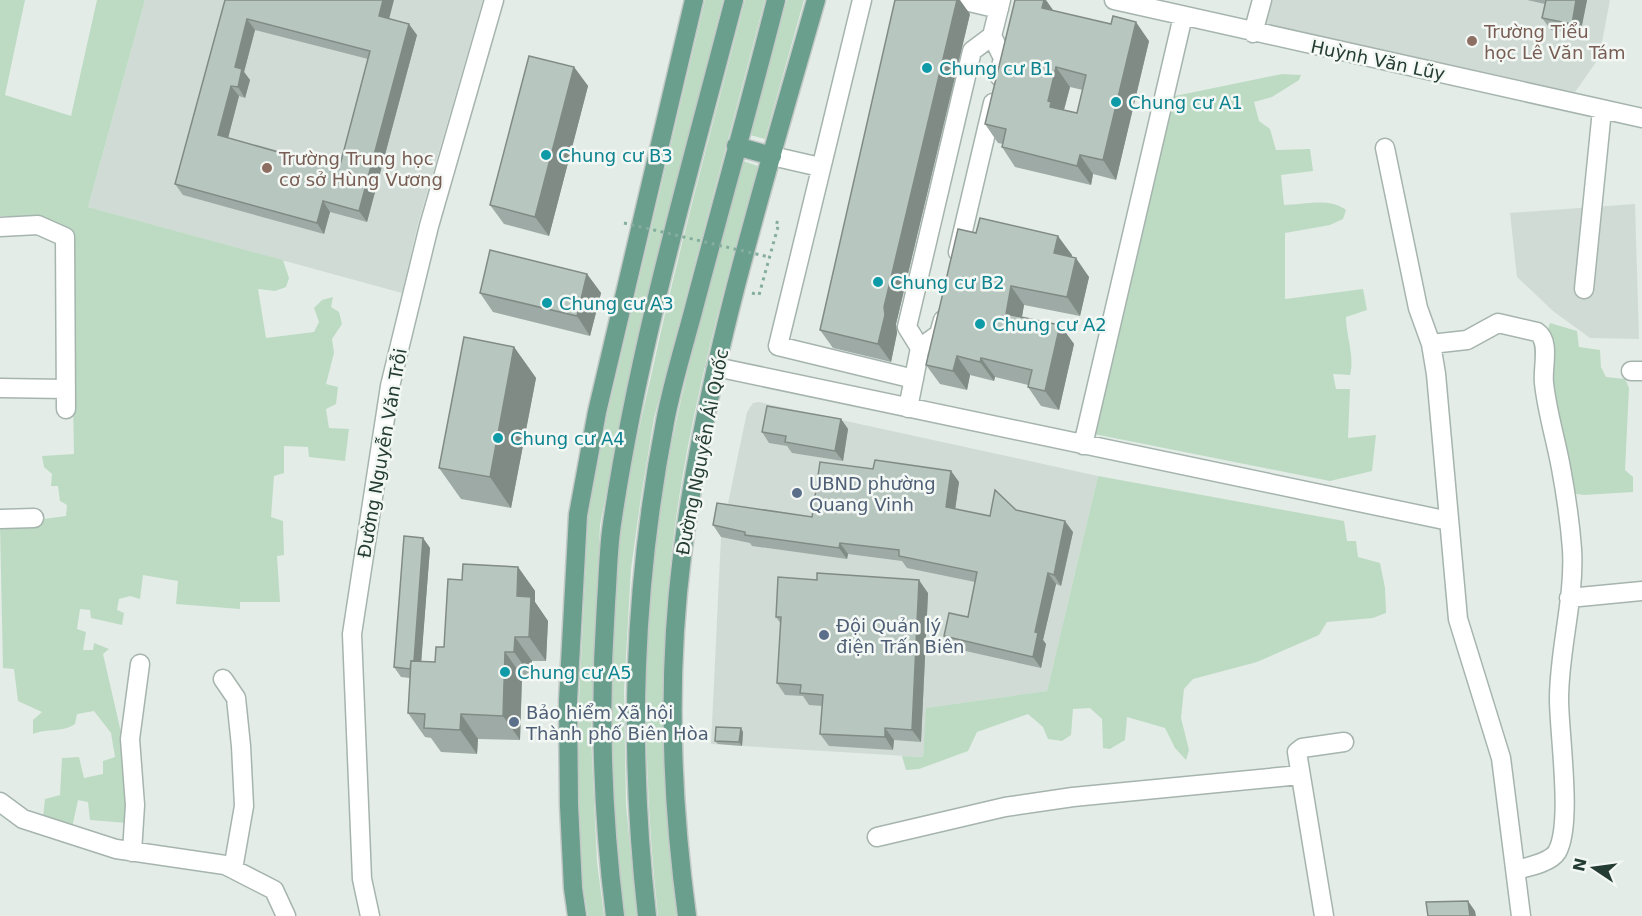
<svg xmlns="http://www.w3.org/2000/svg" width="1642" height="916" font-family="'DejaVu Sans',sans-serif">
<style>
.built{fill:#d1dbd6}
.green{fill:#bddbc3}
.lines{fill:none;stroke-linecap:round;stroke-linejoin:round}
.minor-casing{stroke:#a6b4ae;stroke-width:21}
.major-casing{stroke:#c2c8c6;stroke-width:21}
.path{stroke:#85ad9e;stroke-width:3;stroke-dasharray:3 4.5;stroke-linecap:butt}
.minor{stroke:#fff;stroke-width:18}
.major{stroke:#6a9e8d;stroke-width:18}
.path-bridge{stroke:#85ad9e;stroke-width:3;stroke-dasharray:3 4.5;stroke-linecap:butt}
.wall{fill:#9eaaa5;fill-rule:evenodd}
.shaded-wall{fill:#818b86}
.building{fill:#b8c6c0;stroke:#818b86;stroke-width:1.5;fill-rule:evenodd}
.education-dot{fill:#8d6e63;stroke:#f3f8f5;stroke-width:2}
.culture-dot{fill:#0f9aa8;stroke:#f3f8f5;stroke-width:2}
.service-dot{fill:#5c6f8a;stroke:#f3f8f5;stroke-width:2}
.labels{text-anchor:middle;dominant-baseline:central;stroke-width:5;stroke-linejoin:round;paint-order:stroke}
.education-label{font-size:18px;fill:#785e54;stroke:#f3f8f5;text-anchor:start}
.street-label{font-size:18px;fill:#243c34;stroke:#f3f8f5}
.culture-label{font-size:18px;fill:#0d838f;stroke:#f3f8f5;text-anchor:start}
.service-label{font-size:18px;fill:#4e5e75;stroke:#f3f8f5;text-anchor:start}
</style>
<rect width="100%" height="100%" fill="#e3ece7"/>
<path class="built" d="M145 0H483L418 224 402 293 88 207Z
M1269 0H1610L1599 58 1575 92 1263 24Z
M1635 204 1639 339 1590 338 1553 311 1517 277 1510 213Z
M759 402 1098 476 1047 691 927 708 923 757 711 744 721 537 747 412 753 403Z"/>
<path class="green" d="M0 0H25L5 95 71 116 97 0H145L88 207 283 260 289 278 286 287 275 291 258 289 266 338 314 332 319 322 314 308 322 300 333 297 331 307 339 312 342 324 332 339 334 353 326 384 338 387 336 404 326 409 329 428 349 429 345 461 309 457 308 447 284 446V473L274 476 271 517 283 521 284 555 277 556 280 602H240V609L176 604 178 581 143 575 140 599 130 596 119 599 117 610 124 613 122 625 91 618 90 610 80 609 77 629 86 632 83 650H93L94 643 109 649 103 654 123 741 127 823 90 820 88 802 78 800 72 828 43 817 45 799 60 795 62 758 79 757 84 778 103 774V761L115 757 111 733 94 711 77 714 75 724C62 733 47 728 33 734V720L42 712 18 701 14 669 3 668 0 525 66 516 67 505 60 501 58 486H51L52 474 44 467 42 456 74 454 70 233 36 216H0Z
M705 0H723L641 323 600 525 591 736 597 862 604 916H588L583 886 579 803V702L588 516 607 415Z
M745 0H765L654 418 641 497 631 569 624 691 626 805 637 916H625C609 790 606 654 621 528 628 476 640 424 652 372 679 247 713 124 745 0Z
M787 0H804L765 139 750 135Z
M1282 74 1301 75 1299 80 1272 97 1254 102 1259 121 1270 129 1276 150 1310 149 1313 171 1281 175 1284 205C1303 205 1329 197 1346 210L1343 219 1330 225 1285 233V299L1363 289 1367 310 1346 317C1346 336 1355 356 1350 375L1333 374 1336 389H1350L1348 438 1376 435 1372 471 1330 481 1094 434 1170 97Z
M743 161 758 166C722 295 685 426 671 559 659 679 662 797 677 916H658C643 779 641 641 661 505 678 389 714 275 743 161Z
M1550 323 1577 331 1579 347 1600 350 1601 367 1606 377 1625 379 1629 388 1625 470 1633 477V492L1584 495 1569 493C1561 450 1536 363 1550 323Z
M1098 476 1344 521 1347 541H1356L1358 557 1380 563 1385 588 1386 613 1373 618 1327 622 1319 635 1257 662 1193 679 1184 689 1181 718 1189 750 1186 760 1175 748 1165 728 1127 717 1125 740 1110 749 1103 748 1102 719 1090 708 1073 709 1071 735 1062 741 1048 739 1043 727 1028 714 977 732 968 751 919 769 906 770 902 756 923 757 926 708 1047 691Z"/>
<g class="lines">
<defs>
<path id="minor" d="M862 0 778 346 914 379
M961 0 999 9
M1114 0 1642 118
M1253 33 1262 0
M992 36 1003 58 999 76
M1385 148 1418 308 1431 344 1436 374 1458 619 1501 758 1521 916
M772 156 820 167
M0 227 38 225 65 237 66 409
M958 252 993 103
M1584 289 1602 110
M1431 344 1467 340 1498 323 1537 332C1551 341 1542 369 1544 383 1547 412 1556 440 1561 468 1566 495 1570 522 1572 549 1575 599 1559 649 1559 699 1559 734 1573 824 1557 852 1550 863 1527 867 1516 870
M920 348 907 327 972 51 992 36 1001 0
M716 367 1449 521
M1631 371H1642
M0 388 66 389
M908 408 920 348 939 334 943 320
M1083 445 1183 16
M0 519 34 518
M1569 598 1642 591
M223 679 236 698 241 746 244 806 233 869
M0 802 23 819 116 849 225 865 274 890 286 916
M877 837 1005 807 1073 797 1300 775
M132 852 135 805 130 739 140 664
M370 916 362 879 352 634 390 386 429 226 494 0
M1324 916 1297 752 1302 748 1344 742"/>
<path id="major" d="M736 146 772 156
M577 916 573 888 569 805 568 701 578 515 597 412 694 0
M615 916C602 812 599 707 606 603 608 577 608 550 612 524 638 347 689 173 734 0
M647 916C628 748 633 588 665 422 672 384 684 346 694 308 721 205 750 103 776 0
M687 916C671 798 667 675 682 556 706 367 764 183 816 0"/>
</defs>
<use href="#minor" class="minor-casing"/>
<use href="#major" class="major-casing"/>
<path class="path" d="M752 293 759 295 779 223 772 221"/>
<use href="#minor" class="minor"/>
<use href="#major" class="major"/>
<path class="path-bridge" d="M624 223 769 257"/>
</g>
<path class="wall" d="M225 0 389 18 417 35 367 222 330 212 324 234 183 195 175 184ZM255 30 368 59 339 169 228 138 239 96 245 98 250 80 244 72Z
M1527 0H1587L1580 35 1551 30 1542 18 1545 4Z
M1054 11 1149 41 1116 180 1093 174 1091 185 1015 167 1002 147 1003 144 998 143 985 124ZM1070 87 1083 90 1077 113 1064 110Z
M970 14 896 324 897 333 891 362 833 348 820 330Z
M574 67 588 86 549 236 504 224 490 205Z
M958 229 1072 255 1071 257 1089 277 1080 316 1024 305 1022 317 1060 325 1074 344 1059 410 1041 406 1028 387V385L995 377 994 381 970 375 967 390 940 384 926 365Z
M587 274 601 293 590 336 493 312 480 293Z
M514 347 536 378 511 508 461 499 439 468Z
M841 419 848 429 843 461 792 453 787 446 769 443 762 432Z
M873 469 951 471 959 482 955 509 990 516 1016 510 1073 532 1061 586 1056 584 1043 640 1046 644 1041 668 952 648 944 636 968 617 975 582 907 568 902 561 848 554 847 559 752 546 750 543 721 537 713 525 812 517Z
M423 538 430 548 421 661 435 662 444 647 462 580 518 567 535 591V602L548 621 546 661H532L531 676H522L520 740 478 739 477 754 441 752 431 738 425 737 408 713 410 678 401 677 394 667Z
M928 593 921 742 894 740 893 750 829 746 820 734 822 706 809 705 803 696 785 695 777 683 781 624 776 617Z
M743 732 742 746 718 744 715 741Z"/>
<path class="shaded-wall" d="M383 0H394L387 27 379 16Z
M957 0H960L970 14 896 324 897 333 891 362 878 344 884 307Z
M1044 0H1046L1058 17 1042 8Z
M1576 0H1587L1580 35 1572 24Z
M247 19 255 30 244 72 250 80 245 98 238 87 235 67Z
M1136 22 1149 41 1116 180 1103 160Z
M409 24 417 35 367 222 359 211Z
M574 67 588 86 549 236 535 217Z
M1056 67 1070 87 1062 117 1050 107 1048 101Z
M231 86 239 96 226 146 218 135Z
M1080 155 1093 174 1091 185 1077 166Z
M323 201 330 212 324 234 317 223Z
M1058 236 1072 255 1068 272 1054 253Z
M1076 258 1089 277 1080 316 1067 297Z
M587 274 601 293 590 336 577 316Z
M1011 286 1024 305 1019 333 1006 314Z
M1060 325 1074 344 1059 410 1045 391Z
M514 347 536 378 511 508 490 477Z
M957 356 970 375 967 390 953 371Z
M981 358 995 377 994 381 980 362Z
M841 419 848 429 843 461 835 451Z
M951 471 959 482 954 518 946 507Z
M1065 521 1073 532 1061 586 1054 575Z
M423 538 430 548 420 678 413 669Z
M840 543 848 554 847 559 839 548Z
M518 567 535 591V602L548 621 546 661 529 637 517 596Z
M1048 573 1056 584 1043 640 1046 644 1041 668 1033 657 1035 632Z
M919 580 928 593 921 742 912 730Z
M515 637 532 661 531 676 514 652Z
M505 652 522 676 520 740 503 716Z
M461 714 478 739 477 754 460 730Z
M741 728 743 732 742 746 739 742Z
M885 728 894 740 893 750 885 737Z
M1468 901 1475 911 1476 916H1470Z"/>
<path class="building" d="M225 0H383L379 16 409 24 359 211 323 201 317 223 175 184ZM247 19 370 51 339 169 218 135 231 86 238 87 242 69 235 67Z
M895 0H957L884 307 885 315 878 344 820 330Z
M1015 0H1044L1042 8 1111 24 1113 16 1136 22 1103 160 1080 155 1077 166 1002 147 1006 129 985 124ZM1056 67 1086 75 1077 113 1050 107 1051 102 1048 101Z
M1546 0H1576L1572 24 1542 18Z
M529 56 574 67 535 217 490 205Z
M980 218 1058 236 1054 253 1076 258 1067 297 1011 286 1006 314 1060 325 1045 391 1028 387 1032 370 981 358 980 362 957 356 953 371 926 365 958 229 976 233Z
M490 250 587 274 577 316 480 293Z
M464 337 514 347 490 477 439 468Z
M767 406 841 419 835 451 785 442 786 436 762 432Z
M875 460 951 471 946 507 990 516 995 490 1016 510 1065 521 1054 575 1048 573 1035 632 1038 633 1033 657 944 636 949 613 968 617 977 572 899 556V550L840 543 839 548 745 535V532L713 525 717 503 812 517 820 462 873 469Z
M404 536 423 538 414 661H411L410 669 394 667Z
M463 564 518 567 517 596 531 597 529 637H515L514 652H505L503 716 461 714 460 730 424 728 425 714 408 713 411 661 435 662 436 647H444L448 579 462 580Z
M817 573 919 580 912 730 885 728V737L820 734 823 695 800 693 801 685 777 683 781 617H776L778 577 817 580Z
M716 727 741 728 739 742 715 741Z
M1468 901 1470 916H1428L1426 902Z"/>
<g class="education-dot">
<circle cx="1472" cy="41" r="6"/>
<circle cx="267" cy="168" r="6"/>
</g>
<g class="culture-dot">
<circle cx="927" cy="68" r="6"/>
<circle cx="1116" cy="102" r="6"/>
<circle cx="546" cy="155" r="6"/>
<circle cx="878" cy="282" r="6"/>
<circle cx="547" cy="303" r="6"/>
<circle cx="980" cy="324" r="6"/>
<circle cx="498" cy="438" r="6"/>
<circle cx="505" cy="672" r="6"/>
</g>
<g class="service-dot">
<circle cx="797" cy="493" r="6"/>
<circle cx="824" cy="635" r="6"/>
<circle cx="514" cy="722" r="6"/>
</g>
<g class="labels">
<g class="education-label">
<text x="1484" y="31">Trường Tiểu<tspan x="1484" dy="21">học Lê Văn Tám</tspan></text>
<text x="279" y="158">Trường Trung học<tspan x="279" dy="21">cơ sở Hùng Vương</tspan></text>
</g>
<g class="street-label">
<text transform="translate(1378 60) rotate(12)">Huỳnh Văn Lũy</text>
<text transform="translate(702 452) rotate(-79)">Đường Nguyễn Ái Quốc</text>
<text transform="translate(382 453) rotate(-80)">Đường Nguyễn Văn Trỗi</text>
</g>
<g class="culture-label">
<text x="939" y="68">Chung cư B1</text>
<text x="1128" y="102">Chung cư A1</text>
<text x="558" y="155">Chung cư B3</text>
<text x="890" y="282">Chung cư B2</text>
<text x="559" y="303">Chung cư A3</text>
<text x="992" y="324">Chung cư A2</text>
<text x="510" y="438">Chung cư A4</text>
<text x="517" y="672">Chung cư A5</text>
</g>
<g class="service-label">
<text x="809" y="483">UBND phường<tspan x="809" dy="21">Quang Vinh</tspan></text>
<text x="836" y="625">Đội Quản lý<tspan x="836" dy="21">điện Trấn Biên</tspan></text>
<text x="526" y="712">Bảo hiểm Xã hội<tspan x="526" dy="21">Thành phố Biên Hòa</tspan></text>
</g>
</g>
<g transform="translate(1594 868) rotate(283)" stroke="#f3f8f5" stroke-width="4.5" paint-order="stroke">
<path d="M0-4.5L10 22L0 15L-10 22Z" fill="#243c34"/>
<text y="-9" font-size="16" font-weight="bold" text-anchor="middle" fill="#243c34">N</text>
</g>
</svg>
